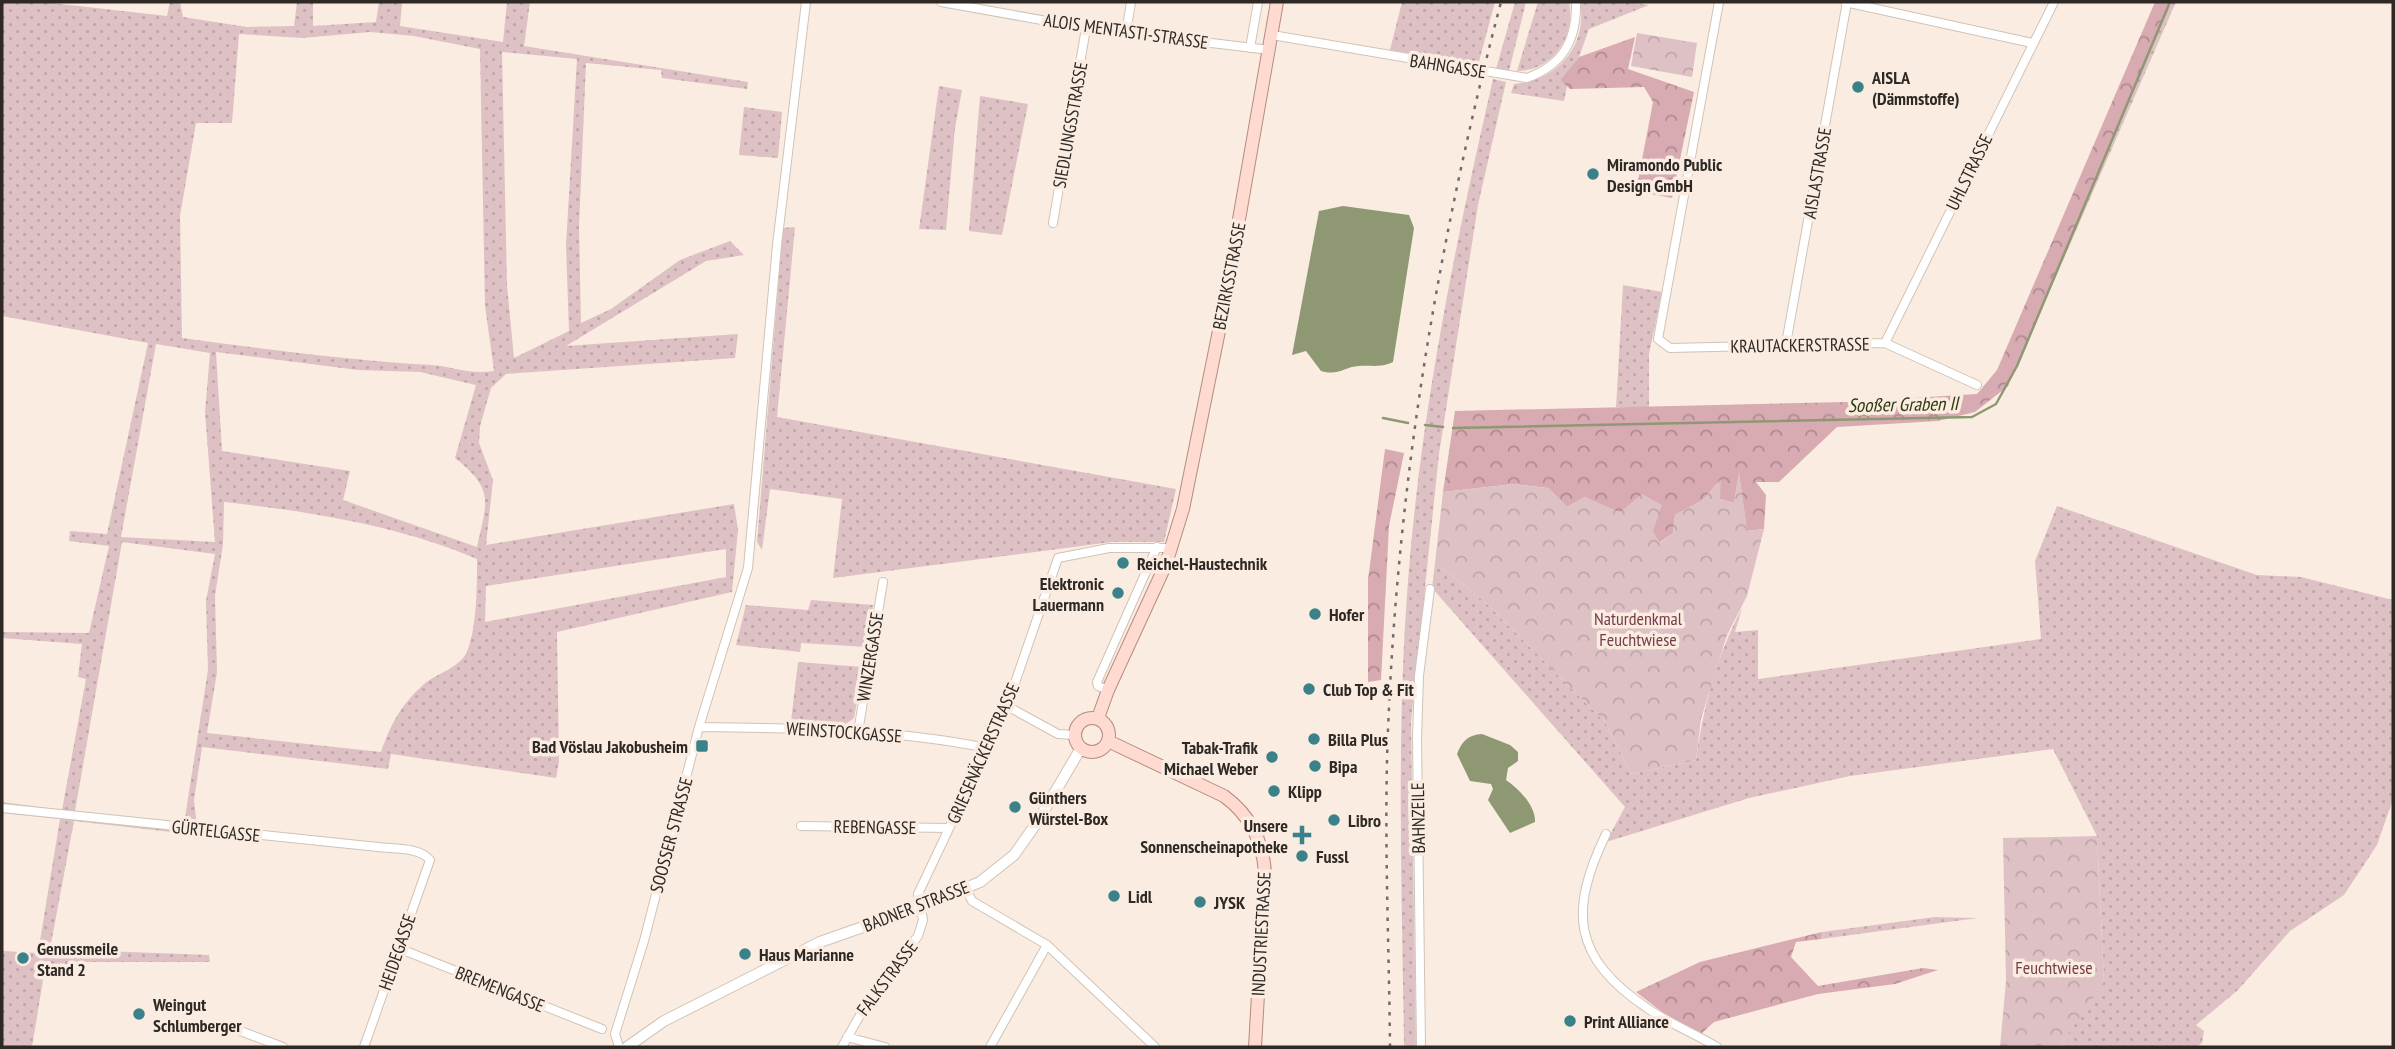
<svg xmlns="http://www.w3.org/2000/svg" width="2395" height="1049" font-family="'PT Sans Narrow',sans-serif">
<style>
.grass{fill:url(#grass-dots);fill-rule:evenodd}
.forest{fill:url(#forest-crowns)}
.park{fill:url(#park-crowns)}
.water{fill:#8e9974}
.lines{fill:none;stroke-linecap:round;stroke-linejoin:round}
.stream{stroke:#8e9974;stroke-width:2.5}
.minor-casing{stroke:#d0c3b7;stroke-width:10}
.tertiary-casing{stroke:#d0c3b7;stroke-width:12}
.primary-casing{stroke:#b58c80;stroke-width:14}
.minor{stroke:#fff;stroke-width:8}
.tertiary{stroke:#fff;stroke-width:10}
.primary{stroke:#fedad0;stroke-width:12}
.rail{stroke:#736b65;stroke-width:2.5;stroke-dasharray:3.5 7;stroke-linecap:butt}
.poi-dot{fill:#3a818a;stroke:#faece0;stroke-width:2.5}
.labels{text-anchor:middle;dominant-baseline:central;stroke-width:7;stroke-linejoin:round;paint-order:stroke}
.street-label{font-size:18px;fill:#2e2925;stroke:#faece0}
.poi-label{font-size:18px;font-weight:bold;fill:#2e2925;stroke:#faece0;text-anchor:start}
.park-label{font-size:18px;fill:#773c48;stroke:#faece0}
.water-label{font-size:19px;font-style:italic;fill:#2e380a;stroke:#faece0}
</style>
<defs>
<pattern id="grass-dots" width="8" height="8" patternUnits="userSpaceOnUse" patternTransform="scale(1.75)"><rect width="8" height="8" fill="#dec1c5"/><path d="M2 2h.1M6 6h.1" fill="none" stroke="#bfa6a9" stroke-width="1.8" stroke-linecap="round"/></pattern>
<pattern id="forest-crowns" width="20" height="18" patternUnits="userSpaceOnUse" patternTransform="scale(1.75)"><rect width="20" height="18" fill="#d8aab1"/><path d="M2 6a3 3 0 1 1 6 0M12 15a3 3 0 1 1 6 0" fill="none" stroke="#b08a90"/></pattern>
<pattern id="park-crowns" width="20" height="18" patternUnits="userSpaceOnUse" patternTransform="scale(1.75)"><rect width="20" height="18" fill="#dec1c5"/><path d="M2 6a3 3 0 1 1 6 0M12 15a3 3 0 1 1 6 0" fill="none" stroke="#bfa6a9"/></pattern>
</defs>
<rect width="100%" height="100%" fill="#faece0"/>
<path class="grass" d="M2 2H43L167 16 170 2H180L183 17 247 27 294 26 297 2H313V26L376 22 379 2H402L400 26 503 42 507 2H530L524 46 748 82 747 89 662 78 661 70 586 63 579 227 581 323 611 309 680 260 730 241 744 255 706 261 566 346 738 334 735 358 506 374 491 388 480 426 479 443 493 480 486 545 734 504 738 530 732 592 557 632 559 761 556 778 391 754 388 769 202 747 194 800 198 835 74 821 50 949 209 955 210 962H71L70 970 45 968 32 1047H2V932L3 951 38 953 60 819 2 813V802L62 810 86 679 78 677 82 644 2 638V632L89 633 109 546 69 541 70 531 107 534 148 343 2 316ZM370 32 414 36 480 49 485 306 494 371C472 375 454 367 432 365 348 360 265 349 182 338L180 216 196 123H232L239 34 302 38ZM502 52 577 59 566 245 569 331 514 358 507 286ZM156 344 210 353 205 412 215 542 121 537ZM216 352 358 370 420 372 476 385 455 458C495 490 487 501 477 547L343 500 350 471 222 451ZM224 502C307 511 401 526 477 559 477 585 477 625 468 649 462 668 436 673 423 685 400 706 391 724 381 752L207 733 217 672 215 596 223 544ZM122 542 215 554 206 601 208 670 184 824 75 811ZM726 549V577L485 622 486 586Z
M1402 2H1495L1478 65 1390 50Z
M1515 2H1526L1509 71 1496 69Z
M1538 2H1569C1576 36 1553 71 1517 71Z
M1580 2H1629L1649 5 1589 29 1579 57 1560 80 1567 86 1564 101 1511 93 1514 84C1557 81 1588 46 1580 2Z
M2170 2H2176L2008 386Z
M1493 79 1506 82 1478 205 1439 454 1411 721 1416 1047H1404C1402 892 1396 735 1408 581 1421 411 1455 245 1493 79Z
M939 86 962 90 955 128 946 230 919 229Z
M980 96 1028 104 1002 235 969 231Z
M744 107 782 112 778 158 739 155Z
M795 227 777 417 1176 489 1164 542H1112L833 578 842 499 770 489 762 550 757 542 783 228Z
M1623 285 1662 292 1649 354V407H1616Z
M2057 506 2257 575 2301 577 2393 600V799L2377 845 2344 895 2290 931 2238 990 2196 1025 2204 1031 2202 1043 2197 1047H2059L2104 981 2097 836 2053 749 1850 776 1749 798 1606 842 1625 807 1432 588 1435 563 1484 601 1606 723 1631 774 1696 760C1703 708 1717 655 1742 608L1735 632 1758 630V679L2041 639 2035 561Z
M811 600 873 605 867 647 801 643 800 652 736 645 746 605 808 610Z
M798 662 863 667 854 718 846 724 791 721Z
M1935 917 1978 918 1821 939 1822 932Z"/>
<path class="forest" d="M2155 2H2170L2008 386 1975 412 1938 421 1837 427 1779 482H1756L1766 495 1764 529 1747 531 1739 474 1734 503 1720 499V480L1703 500 1675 515 1673 533 1659 543 1653 532 1585 497 1567 507 1548 488 1514 484 1443 492 1455 411 1846 402 1977 394 1997 370Z
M1635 37 1628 69 1694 92 1672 198 1636 191 1653 102 1644 87 1570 89 1560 80 1579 57Z
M1385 449 1404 453 1389 526 1381 680 1368 682V580Z
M1822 932 1821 939 1796 942 1791 957 1818 986 1923 968 1938 970 1895 984 1818 994 1714 1022 1701 1034 1674 1021 1636 992 1700 962Z"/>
<path class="park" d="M1637 33 1697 43 1692 77 1631 66Z
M1739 471 1747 531 1764 529 1747 596 1727 635 1701 719 1696 760 1631 774 1606 723 1484 601 1435 563 1443 492 1514 484 1548 488 1567 507 1585 497 1620 512 1642 494 1662 505 1653 531 1660 543 1673 533 1675 515 1703 500 1721 479 1720 499 1734 503Z
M2097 836 2104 982 2059 1047H2000L2006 981 2003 838Z"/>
<path class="water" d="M1343 206 1409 215 1414 228 1393 362C1380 368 1373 365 1359 366 1343 367 1340 376 1321 371L1306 351 1292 355 1319 211Z
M1482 734 1510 745 1518 752V761L1508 768 1506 780C1519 789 1536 806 1535 822L1510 833 1488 800 1493 789 1491 784 1470 781 1457 754C1462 741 1468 735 1482 734Z"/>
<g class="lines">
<path class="stream" d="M1383 418 1408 423
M1425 425 1443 427
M1453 428 1972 417 1996 404 2017 366 2170 2"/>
<defs>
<path id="minor" d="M941 2 1086 28 1270 50
M1719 2 1658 339 1670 348 1885 343 1977 385
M1845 2 2032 43
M1126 33 1131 2
M1272 35 1527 78C1563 65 1577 40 1576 2
M1250 48 1258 2
M1053 223 1086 28
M1885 343 2054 2
M1786 344 1847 2
M1108 690 1098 686 1097 682 1157 547
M1007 706 1058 734 1074 735
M699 727C795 728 893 729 987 748
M858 732 883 582
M2 808 378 847C394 849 420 847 430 860L364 1047
M801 826 949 828
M1606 834C1569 911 1572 957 1647 1008 1668 1023 1694 1033 1717 1047
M966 889 972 901 1047 945 1155 1047
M398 948 602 1029
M227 1026 283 1047
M847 1037 885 1047
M619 1047 615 1034 644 941 699 727 748 568 777 245 806 2
M842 1047 872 994 918 936 923 920 918 894 1007 706 1058 558 1109 548H1172
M990 1047 1047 945
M1421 1047 1417 738 1419 676 1430 589"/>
<path id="tertiary" d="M627 1047 664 1021 820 942 920 907 980 882 1014 855 1038 821 1081 748"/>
<path id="primary" d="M1075 735a17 17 0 1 1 34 0a17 17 0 1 1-34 0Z
M1098 718 1108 690 1166 564 1183 509 1223 311 1277 2
M1108 741 1224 796C1250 815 1263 840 1265 873L1255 1047"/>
</defs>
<use href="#minor" class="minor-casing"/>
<use href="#tertiary" class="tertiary-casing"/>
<use href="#primary" class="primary-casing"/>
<use href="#minor" class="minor"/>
<use href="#tertiary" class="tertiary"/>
<use href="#primary" class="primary"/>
<path class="rail" d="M1390 1047C1389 934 1383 821 1389 708 1400 468 1440 233 1501 2"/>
</g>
<g class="poi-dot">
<circle cx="1858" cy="87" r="7"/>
<circle cx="1593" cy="174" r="7"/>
<circle cx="1123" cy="563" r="7"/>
<circle cx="1118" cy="593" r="7"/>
<circle cx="1315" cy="614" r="7"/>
<circle cx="1309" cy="689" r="7"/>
<circle cx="1314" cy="739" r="7"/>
<rect x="695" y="739" width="14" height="14" rx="3.5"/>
<circle cx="1272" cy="757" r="7"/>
<circle cx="1315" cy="766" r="7"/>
<circle cx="1274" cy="791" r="7"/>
<circle cx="1015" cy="807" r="7"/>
<circle cx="1334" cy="820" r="7"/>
<path d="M1298.5 824.5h7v7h7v7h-7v7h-7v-7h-7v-7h7z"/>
<circle cx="1302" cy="856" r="7"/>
<circle cx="1114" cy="896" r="7"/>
<circle cx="1200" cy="902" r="7"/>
<circle cx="745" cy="954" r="7"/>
<circle cx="23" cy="958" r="7"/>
<circle cx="139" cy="1014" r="7"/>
<circle cx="1570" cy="1021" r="7"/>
</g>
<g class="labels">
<g class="street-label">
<text transform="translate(1126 31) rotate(8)">ALOIS MENTASTI-STRASSE</text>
<text transform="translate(1448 66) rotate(9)">BAHNGASSE</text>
<text transform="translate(1070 125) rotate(-80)">SIEDLUNGSSTRASSE</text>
<text transform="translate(1969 172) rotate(-64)">UHLSTRASSE</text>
<text transform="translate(1817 173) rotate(-80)">AISLASTRASSE</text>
<text transform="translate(1229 276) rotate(-79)">BEZIRKSSTRASSE</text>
<text transform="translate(1800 345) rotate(-1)">KRAUTACKERSTRASSE</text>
<text transform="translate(870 657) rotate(-81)">WINZERGASSE</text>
<text transform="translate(844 732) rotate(4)">WEINSTOCKGASSE</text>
<text transform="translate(983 753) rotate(-66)">GRIESENÄCKERSTRASSE</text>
<text transform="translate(1418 818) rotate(-91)">BAHNZEILE</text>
<text transform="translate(875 827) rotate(1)">REBENGASSE</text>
<text transform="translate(216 831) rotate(6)">GÜRTELGASSE</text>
<text transform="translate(671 835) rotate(-75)">SOOSSER STRASSE</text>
<text transform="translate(916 906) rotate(-21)">BADNER STRASSE</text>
<text transform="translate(1261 934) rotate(-87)">INDUSTRIESTRASSE</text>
<text transform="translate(397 952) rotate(-71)">HEIDEGASSE</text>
<text transform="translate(887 978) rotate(-53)">FALKSTRASSE</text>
<text transform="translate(500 989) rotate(22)">BREMENGASSE</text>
</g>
<g class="poi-label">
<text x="1872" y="77">AISLA<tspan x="1872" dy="21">(Dämmstoffe)</tspan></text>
<text x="1607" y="164">Miramondo Public<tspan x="1607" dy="21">Design GmbH</tspan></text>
<text x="1137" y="563">Reichel-Haustechnik</text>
<text x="1104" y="583" text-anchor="end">Elektronic<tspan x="1104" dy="21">Lauermann</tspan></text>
<text x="1329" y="614">Hofer</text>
<text x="1323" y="689">Club Top &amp; Fit</text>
<text x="1328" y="739">Billa Plus</text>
<text x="688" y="746" text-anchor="end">Bad Vöslau Jakobusheim</text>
<text x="1258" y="747" text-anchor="end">Tabak-Trafik<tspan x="1258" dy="21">Michael Weber</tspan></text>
<text x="1329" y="766">Bipa</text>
<text x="1288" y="791">Klipp</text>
<text x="1029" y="797">Günthers<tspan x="1029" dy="21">Würstel-Box</tspan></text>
<text x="1348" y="820">Libro</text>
<text x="1288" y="825" text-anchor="end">Unsere<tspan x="1288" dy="21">Sonnenscheinapotheke</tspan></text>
<text x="1316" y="856">Fussl</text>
<text x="1128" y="896">Lidl</text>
<text x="1214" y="902">JYSK</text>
<text x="37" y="948">Genussmeile<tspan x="37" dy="21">Stand 2</tspan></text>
<text x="759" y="954">Haus Marianne</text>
<text x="153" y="1004">Weingut<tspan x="153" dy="21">Schlumberger</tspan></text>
<text x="1584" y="1021">Print Alliance</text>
</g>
<g class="park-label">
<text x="1638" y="618">Naturdenkmal<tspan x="1638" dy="21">Feuchtwiese</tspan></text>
<text x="2054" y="967">Feuchtwiese</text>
</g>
<g class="water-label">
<text transform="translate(1903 404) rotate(-1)">Sooßer Graben II</text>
</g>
</g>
<rect width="2395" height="1049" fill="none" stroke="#2e2925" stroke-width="7"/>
</svg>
